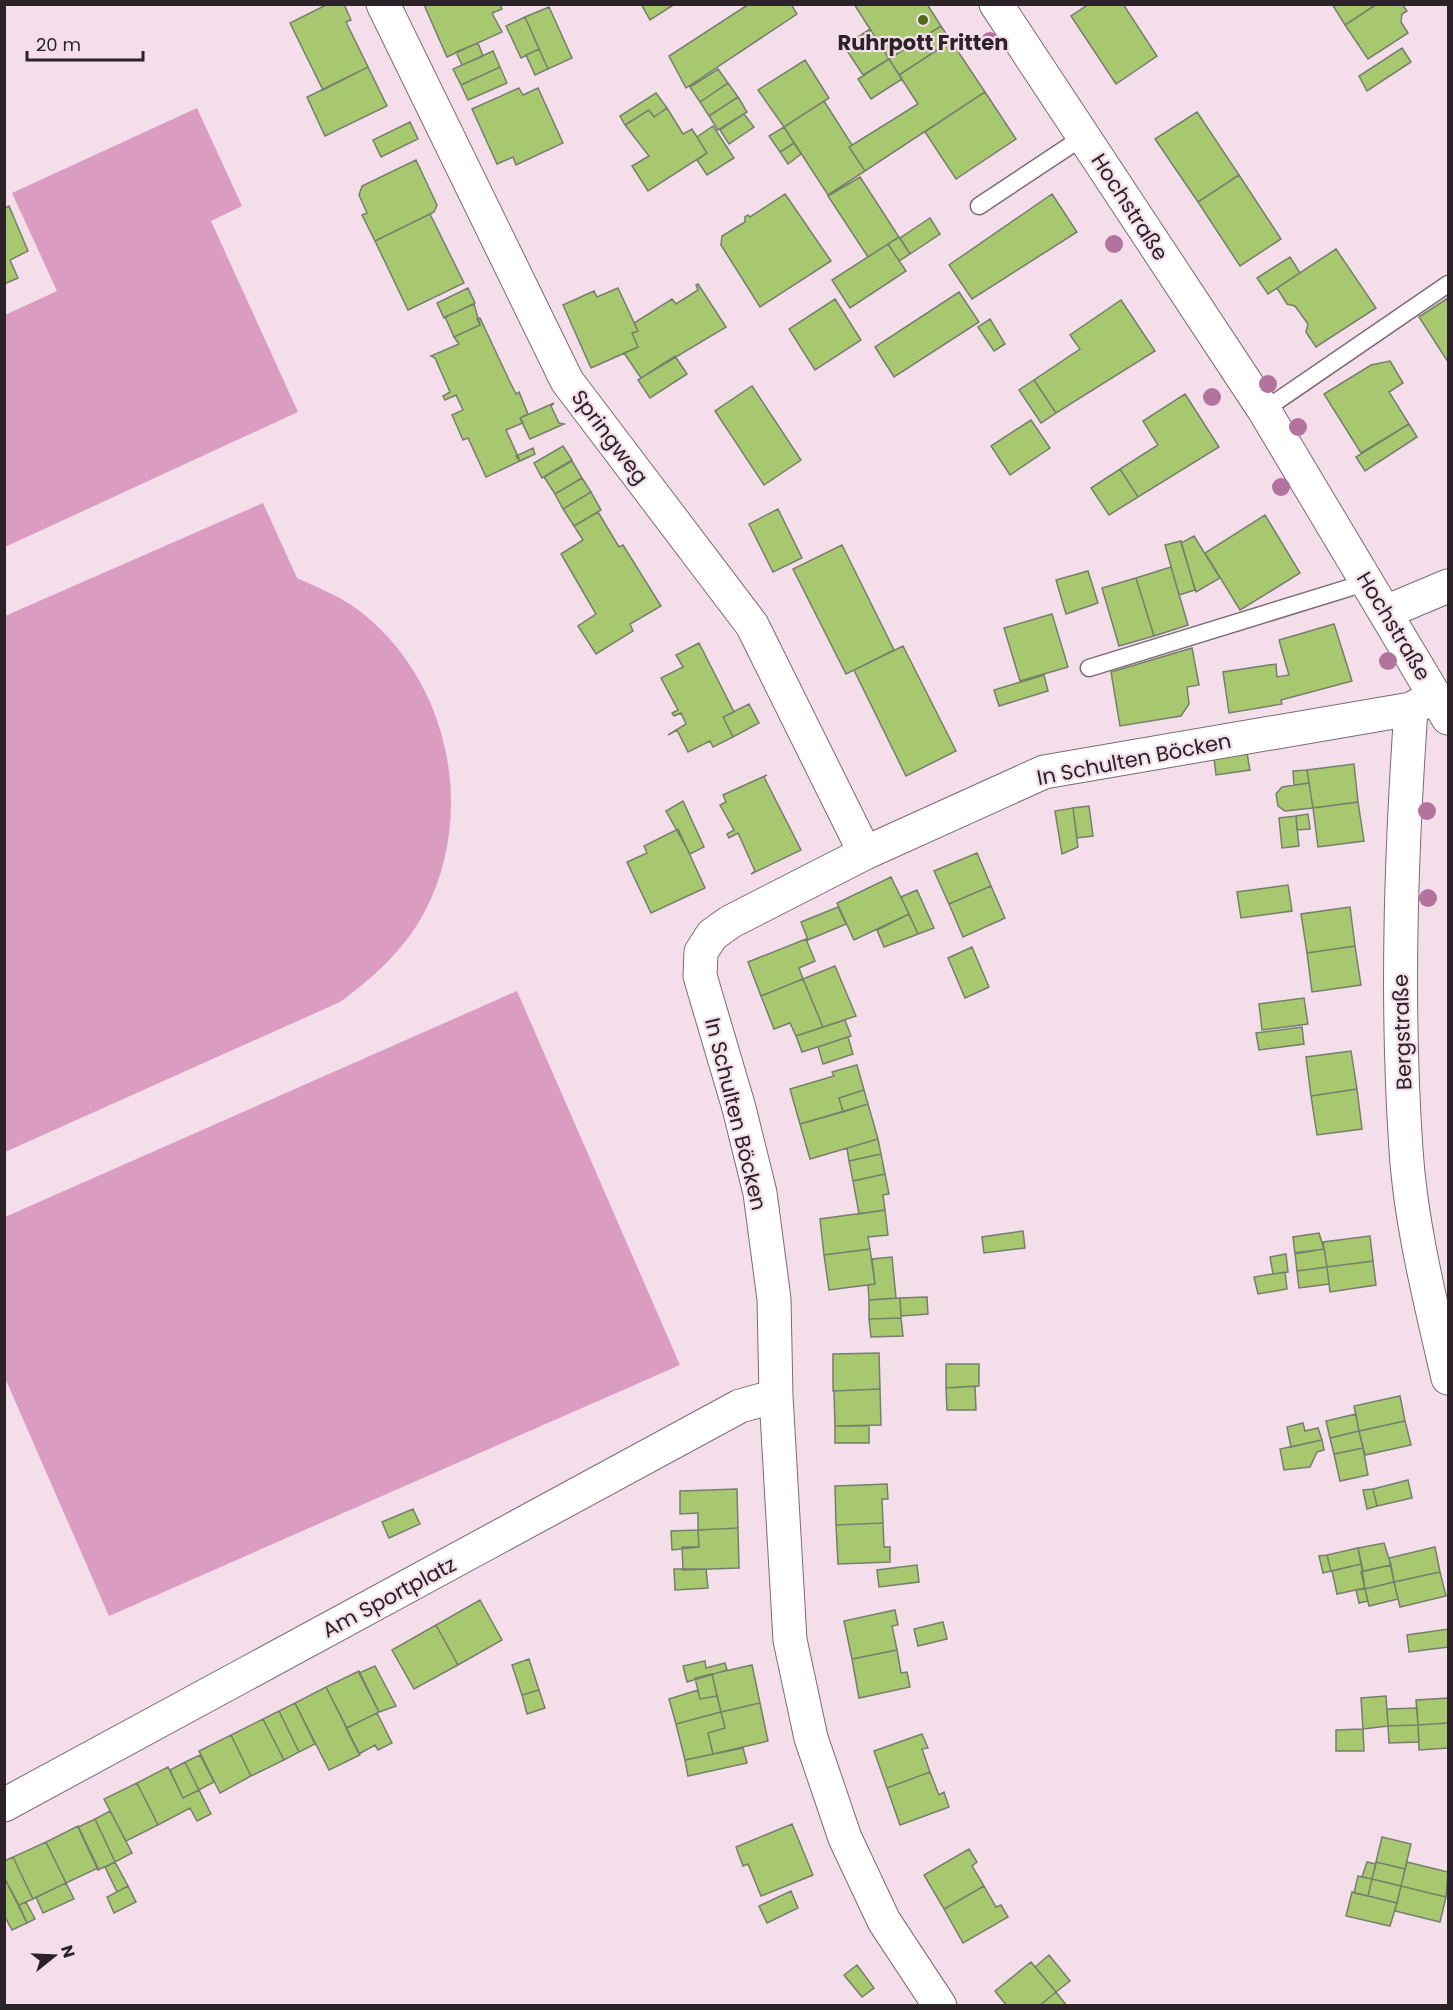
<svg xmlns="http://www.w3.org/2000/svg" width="1453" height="2010" font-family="Poppins,sans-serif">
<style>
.green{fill:#da9cc1}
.building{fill:#a7c86f;stroke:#767e6c;stroke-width:1.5}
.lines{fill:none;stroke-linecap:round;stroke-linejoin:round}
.service-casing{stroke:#7d6a75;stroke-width:19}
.minor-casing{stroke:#7d6a75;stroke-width:35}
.tertiary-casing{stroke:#7d6a75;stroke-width:35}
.service{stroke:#fff;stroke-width:16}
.minor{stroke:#fff;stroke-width:33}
.tertiary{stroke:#fff;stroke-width:33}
.tree{fill:#b4739f}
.poi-dot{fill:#506a1b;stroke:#f4deea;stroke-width:2}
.labels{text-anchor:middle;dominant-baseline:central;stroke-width:4.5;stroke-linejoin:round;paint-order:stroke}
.poi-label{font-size:21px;font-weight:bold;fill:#2b2327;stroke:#f4deea}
.street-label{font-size:21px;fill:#2b2327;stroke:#f4deea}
</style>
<rect width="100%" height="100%" fill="#f4deea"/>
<path class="green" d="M197 108 242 206 211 221 298 412 5 547V315L57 291 12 193Z
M263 503 297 578C319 588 342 597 361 612 450 682 477 814 424 913 404 950 373 978 340 1002L5 1152V616Z
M517 991 680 1365 109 1616 5 1378V1217Z"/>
<path class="building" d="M328 4H344L351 20 346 22 368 67 323 90 290 23Z
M500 4 502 9 492 13 502 32 447 57 425 7 428 4Z
M641 4H675L650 20Z
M749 4H791L797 14 686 88 669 56Z
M854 4H927L941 26 889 59Z
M1089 4H1123L1157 56 1116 84 1071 16Z
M1332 4H1377L1345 25Z
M1377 4H1402L1407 11 1402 14 1401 22 1408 33 1368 59 1345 25Z
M549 7 572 58 548 69 525 17Z
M525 17 539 49 521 58 506 26Z
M941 26 951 41 899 75 889 59Z
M870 29 889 59 863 75 844 46Z
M951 41 985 92 865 171 849 147 918 104 899 75Z
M478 43 483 56 462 65 456 52Z
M1402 48 1411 62 1367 91 1359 76Z
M539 49 548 69 535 75 526 55Z
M493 51 500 67 461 85 453 69Z
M889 59 902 79 871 99 858 79Z
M805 60 829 98 784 127 758 90Z
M368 67 387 106 325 136 307 97Z
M500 67 507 83 468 100 461 85Z
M718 69 728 83 700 102 690 87Z
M728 83 738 97 709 116 700 102Z
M519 88 523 95 538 88 563 143 516 165 513 157 497 164 472 109Z
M985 92 1016 139 956 179 925 132Z
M656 93 667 108 654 117 649 110 625 125 620 116Z
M738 97 747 112 718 130 709 116Z
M824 101 852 145 849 147 865 171 828 195 784 127Z
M667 108 683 134 692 129 707 153 648 191 632 166 649 156 625 125 649 110 654 117Z
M1197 112 1239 175 1198 202 1155 139Z
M744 114 754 127 729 144 720 130Z
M410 122 418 139 381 157 373 140Z
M713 126 734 158 707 175 697 160 707 153 697 137Z
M784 127 794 143 780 152 769 136Z
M794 143 801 154 788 164 780 152Z
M416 160 437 205 434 212 375 241 362 215 367 213 359 195 362 186Z
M1239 175 1281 239 1240 266 1198 202Z
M860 177 899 237 868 257 828 196Z
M785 194 831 261 760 307 721 245 722 236 745 222V217L748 215 750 217Z
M1052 194 1077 232 972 299 949 265Z
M9 206 28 251 10 260 18 278 4 284V208Z
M430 214 464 283 408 310 375 241Z
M930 218 940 234 910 254 900 238Z
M899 237 910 254 899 261 888 244Z
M888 244 906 271 850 308 832 280Z
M1336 249 1376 308 1316 347 1306 332 1308 324 1295 306 1287 304 1277 288Z
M1290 257 1300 273 1268 294 1257 278Z
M698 284 726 327 641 378 624 353 638 347 632 333 638 331 634 323 672 299 676 304 698 290 696 285Z
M468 288 475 303 444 318 437 303Z
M618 288 638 331 632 333 638 347 591 368 563 305 594 291 597 297Z
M959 292 979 322 894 377 875 347Z
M1448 298V362L1419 317Z
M835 299 861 340 815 370 789 329Z
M1121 300 1155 351 1056 413 1034 380 1080 349 1070 335Z
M474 304 480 325 454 337 445 317Z
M480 318 509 380 516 394 519 392 528 414 520 418 523 423 506 430 520 461 486 477 468 438 463 440 452 415 463 410 456 395 445 400 443 396 450 392 435 358 431 356 459 344 454 337 480 325 477 319Z
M990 319 1005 344 994 351 978 327Z
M675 356 687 374 650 398 638 380Z
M1390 361 1403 383 1389 392 1409 424 1361 453 1324 394 1371 365Z
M1034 380 1056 413 1041 423 1019 390Z
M752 386 801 460 764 485 715 411Z
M1185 394 1219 447 1138 497 1120 469 1158 445 1143 421Z
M554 403 551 406 559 423 564 424 530 439 520 418Z
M1031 420 1050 448 1010 475 991 446Z
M1409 424 1417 437 1365 471 1356 457Z
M563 446 572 460 542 478 534 463Z
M533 448 535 454 520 461 516 456Z
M572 461 582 478 555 494 544 477Z
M1120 469 1138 497 1109 515 1091 488Z
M582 478 591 492 563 509 555 494Z
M591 492 601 510 574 526 563 509Z
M778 509 802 558 773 572 749 524Z
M598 512 619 547 623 545 661 606 630 624 633 631 596 654 578 626 596 614 561 554 583 540 574 526Z
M1265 515 1300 573 1240 610 1205 553Z
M1194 536 1220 578 1196 592 1181 543Z
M1181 541 1195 590 1179 595 1165 545Z
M842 545 894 650 846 674 793 569Z
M1171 567 1188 625 1154 636 1136 578Z
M1088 571 1098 603 1066 614 1056 580Z
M1136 578 1154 636 1119 646 1102 588Z
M1052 614 1068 667 1020 681 1004 628Z
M1334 624 1352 681 1281 700 1282 704 1229 713 1223 672 1276 664 1277 677 1289 675 1279 640Z
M699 643 734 712 723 717 733 737 713 747 710 741 688 752 677 730 668 735 686 724 681 713 674 716 672 713 678 710 661 678 683 667 676 655Z
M903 646 956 751 906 776 854 670Z
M1192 648 1199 685 1187 687 1189 704 1181 716 1120 726 1111 672Z
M1044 675 1048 691 999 706 994 690Z
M749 704 759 723 733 737 723 717Z
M1247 753 1250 770 1216 775 1214 758Z
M1354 764 1358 802 1313 808 1307 770Z
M1307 770 1309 783 1294 785 1293 771Z
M767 775 764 777 801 850 751 874 755 871 738 833 729 838 727 834 734 830 720 805 726 802 723 795Z
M1309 783 1313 808 1285 811 1278 806 1276 794 1282 787Z
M683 801 704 847 690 854 666 811Z
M1358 802 1364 841 1318 847 1313 808Z
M1089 806 1093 836 1077 838 1073 808Z
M1073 808 1078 847 1062 854 1055 811Z
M1308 814 1310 829 1297 830 1296 816Z
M1296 816 1299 846 1282 848 1279 818Z
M678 829 705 888 651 913 627 862 647 853 644 846Z
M977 853 991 886 949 904 934 871Z
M891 877 909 914 854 940 837 903Z
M1288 885 1292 911 1241 918 1237 892Z
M991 886 1005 918 963 937 949 904Z
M917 890 934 928 918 934 901 897Z
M838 907 846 924 808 940 801 922Z
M1350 907 1355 946 1307 953 1301 914Z
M909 914 918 934 884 947 877 930Z
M806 939 815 961 799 968 803 979 761 996 748 962Z
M1355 946 1361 985 1312 992 1307 953Z
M972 947 989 987 965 998 948 958Z
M835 966 856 1016 823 1027 803 979Z
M803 979 823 1027 796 1036 790 1023 774 1029 761 996Z
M1304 998 1308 1024 1262 1030 1259 1004Z
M845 1020 851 1036 802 1052 796 1036Z
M1302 1027 1304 1044 1259 1050 1256 1033Z
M848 1037 853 1054 823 1064 818 1047Z
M1351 1051 1357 1089 1311 1096 1306 1057Z
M857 1065 864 1090 839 1098 843 1112 800 1124 790 1089 834 1076 832 1072Z
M1357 1089 1362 1129 1317 1135 1311 1096Z
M864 1090 868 1104 843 1112 839 1098Z
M868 1104 878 1139 810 1159 800 1124Z
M878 1139 881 1154 849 1161 847 1148Z
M881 1154 885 1174 853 1181 849 1161Z
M885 1174 889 1194 883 1195 885 1210 859 1214 853 1181Z
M885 1210 888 1235 868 1237 870 1249 824 1255 820 1219Z
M1023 1231 1025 1248 984 1253 982 1237Z
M1319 1233 1324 1249 1295 1254 1293 1237Z
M1370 1236 1373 1261 1327 1267 1323 1242Z
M870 1249 875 1284 829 1290 824 1255Z
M1324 1249 1327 1267 1297 1271 1295 1253Z
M1286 1254 1288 1272 1273 1274 1270 1257Z
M892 1257 896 1298 869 1300 868 1285 875 1284 872 1259Z
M1373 1261 1376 1285 1330 1292 1327 1267Z
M1327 1267 1329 1284 1299 1288 1297 1271Z
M1285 1272 1287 1289 1258 1294 1254 1277Z
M927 1297 928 1314 901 1316 900 1298Z
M900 1298 901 1318 869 1319V1300Z
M901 1318 903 1336 871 1337 869 1319Z
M879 1353 880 1389 833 1391V1354Z
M946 1364H979V1386L946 1388Z
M975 1386 976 1410H947L946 1388Z
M880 1389 881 1425 835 1426 834 1391Z
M1400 1396 1405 1421 1359 1431 1354 1406Z
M1356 1414 1359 1431 1330 1438 1326 1421Z
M1405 1421 1411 1445 1365 1455 1359 1431Z
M1303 1423 1305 1431 1318 1428 1322 1440 1291 1447 1287 1427Z
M835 1426H869V1443H835Z
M1359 1431 1363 1448 1334 1454 1330 1438Z
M1322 1440 1324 1450 1317 1452 1310 1467 1284 1470 1280 1449Z
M1363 1448 1368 1475 1340 1481 1334 1454Z
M1408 1480 1412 1498 1377 1506 1373 1489Z
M887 1484 888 1499H882L883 1523 836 1525 835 1486Z
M737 1489 738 1528 698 1530V1513L680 1514V1491Z
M1373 1489 1377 1506 1367 1509 1363 1490Z
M413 1509 420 1524 389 1538 382 1522Z
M883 1523 884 1547H890V1562L838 1564 836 1525Z
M738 1528 739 1568 683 1570 682 1547H699L698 1530Z
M698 1530 699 1547 672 1550 671 1531Z
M1384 1543 1391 1565 1363 1571 1358 1548Z
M1435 1547 1440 1572 1394 1582 1389 1558Z
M1358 1548 1361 1564 1331 1571 1327 1555Z
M1327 1555 1331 1571 1323 1573 1319 1556Z
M1361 1564 1365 1588 1337 1594 1332 1571Z
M917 1565 919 1582 879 1587 877 1570Z
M1391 1565 1394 1582 1365 1589 1361 1572Z
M674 1569H706L708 1588 675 1590Z
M1440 1572 1446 1596 1400 1607 1394 1582Z
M1394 1582 1398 1599 1369 1606 1365 1589Z
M1365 1589 1368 1601 1359 1603 1356 1590Z
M480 1600 502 1640 458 1665 436 1625Z
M895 1610 898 1625 892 1626 897 1650 852 1659 844 1621Z
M943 1622 947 1639 918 1646 914 1629Z
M436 1625 458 1665 414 1689 392 1650Z
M1448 1629V1647L1409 1652 1407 1635Z
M897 1650 901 1673 907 1672 910 1687 859 1698 852 1659Z
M529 1659 539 1690 522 1695 512 1665Z
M705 1661 706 1668 725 1663 727 1670 687 1682 683 1666Z
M752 1665 760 1703 721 1712 712 1674Z
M375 1666 396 1706 379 1712 359 1673Z
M359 1671 379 1712 347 1728 326 1687Z
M712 1674 717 1696 700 1699 695 1678Z
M326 1687 360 1755 329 1770 295 1703Z
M539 1690 545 1708 527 1714 522 1695Z
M698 1690 700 1699 717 1696 721 1712 676 1724 669 1699Z
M1386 1696 1388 1726 1363 1729 1361 1698Z
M1448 1698V1723L1418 1725 1416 1700Z
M295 1703 315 1744 299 1752 279 1711Z
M760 1703 768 1741 713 1754 708 1733 725 1728 721 1712Z
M1417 1708 1418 1725 1388 1726 1387 1709Z
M279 1711 299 1752 284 1760 263 1719Z
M721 1712 725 1728 708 1733 713 1754 685 1760 676 1724Z
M377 1713 392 1743 378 1750 375 1745 359 1754 346 1728Z
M263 1719 284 1760 251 1776 231 1735Z
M1448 1723V1748L1419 1750 1418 1725Z
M1418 1725 1419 1742 1389 1743 1388 1726Z
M1363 1729 1364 1751H1336V1730Z
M922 1734 928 1748 922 1749 930 1772 887 1788 874 1751Z
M231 1735 251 1776 220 1793 199 1751Z
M743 1748 747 1763 688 1776 685 1760Z
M200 1755 214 1782 199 1790 185 1762Z
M185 1762 199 1790 183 1798 170 1770Z
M168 1767 183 1798 199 1790 211 1814 197 1821 190 1808 158 1825 137 1783Z
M930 1772 939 1795 944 1792 949 1807 900 1825 887 1788Z
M137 1783 158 1825 126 1841 104 1799Z
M110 1811 132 1853 115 1862 95 1819Z
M95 1819 115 1862 98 1870 78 1827Z
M792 1824 813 1875 761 1896 748 1864 743 1866 736 1847Z
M78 1826 98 1868 66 1883 46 1842Z
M1382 1837 1411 1844 1405 1869 1376 1862Z
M46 1842 66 1883 33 1899 13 1857Z
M969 1849 977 1862 972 1866 984 1886 944 1909 924 1875Z
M13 1857 33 1899 19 1905 4 1877V1861Z
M115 1862 128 1886 117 1892 105 1867Z
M1367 1862 1376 1864 1372 1879 1362 1877Z
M1376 1862 1405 1869 1401 1886 1372 1879Z
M1407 1862 1448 1872 1446 1897 1401 1886Z
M1358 1876 1372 1879 1368 1896 1354 1893Z
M4 1877 27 1923 12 1930 4 1915Z
M1372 1879 1401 1886 1397 1903 1368 1896Z
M66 1883 74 1899 43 1913 36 1897Z
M128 1886 136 1902 114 1913 107 1897Z
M984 1886 996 1907 1001 1905 1008 1917 963 1943 944 1909Z
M1401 1886 1446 1897 1440 1922 1395 1911Z
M791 1891 798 1908 767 1923 759 1906Z
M1352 1892 1397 1903 1390 1926 1346 1916Z
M26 1902 35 1919 27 1923 19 1905Z
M1049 1955 1070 1981 1056 1992 1035 1967Z
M1031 1962 1056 1992 1039 2006H1007L995 1991Z
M857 1965 874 1988 862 1997 844 1975Z
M1056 1992 1067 2006H1039Z"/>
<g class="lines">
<defs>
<path id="service" d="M979 206 1083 137
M1264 410 1448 284
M1089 668 1368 582"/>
<path id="minor" d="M383 4 567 381 752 625 865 853
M1386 612 1448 586
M1411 709C1401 856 1396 1002 1406 1150 1411 1226 1431 1304 1448 1378
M4 1805 740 1406 776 1396
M940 2006 884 1921 845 1838 811 1738 790 1640 776 1396 774 1299 760 1193 739 1108 700 976 701 952 712 935 730 922 865 853 1044 772 1411 709 1435 696"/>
<path id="tertiary" d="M996 4 1264 410 1448 718"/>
</defs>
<use href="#service" class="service-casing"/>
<use href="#minor" class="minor-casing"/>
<use href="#tertiary" class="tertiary-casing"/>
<use href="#service" class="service"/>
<use href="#minor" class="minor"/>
<use href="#tertiary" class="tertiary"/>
</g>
<g class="tree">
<circle cx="990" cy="41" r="9"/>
<circle cx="1114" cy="244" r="9"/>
<circle cx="1268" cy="384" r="9"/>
<circle cx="1212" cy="397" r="9"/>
<circle cx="1298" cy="427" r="9"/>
<circle cx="1281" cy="487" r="9"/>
<circle cx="1388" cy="661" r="9"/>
<circle cx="1427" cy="811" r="9"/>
<circle cx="1428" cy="898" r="9"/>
</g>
<circle class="poi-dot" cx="923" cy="20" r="6"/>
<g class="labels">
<g class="poi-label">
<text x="923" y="42">Ruhrpott Fritten</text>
</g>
<g class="street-label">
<text transform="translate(1130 207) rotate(57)">Hochstraße</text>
<text transform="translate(610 437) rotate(53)">Springweg</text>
<text transform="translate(1394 626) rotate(59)">Hochstraße</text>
<text transform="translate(1134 759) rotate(-11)">In Schulten Böcken</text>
<text transform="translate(1402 1032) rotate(-92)">Bergstraße</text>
<text transform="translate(736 1114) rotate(76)">In Schulten Böcken</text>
<text transform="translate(389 1597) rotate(-28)">Am Sportplatz</text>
</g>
</g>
<rect width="1453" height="2010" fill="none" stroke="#2b2327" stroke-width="12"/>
<g transform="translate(54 1956) rotate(72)" stroke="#f4deea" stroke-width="4.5" paint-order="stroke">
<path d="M0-4.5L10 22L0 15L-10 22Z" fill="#2b2327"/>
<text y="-9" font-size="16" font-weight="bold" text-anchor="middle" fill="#2b2327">N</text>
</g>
<path d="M27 51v9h116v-9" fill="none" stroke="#2b2327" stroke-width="3"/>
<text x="36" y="51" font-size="18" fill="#2b2327" stroke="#f4deea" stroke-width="4.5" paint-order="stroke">20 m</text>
</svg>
